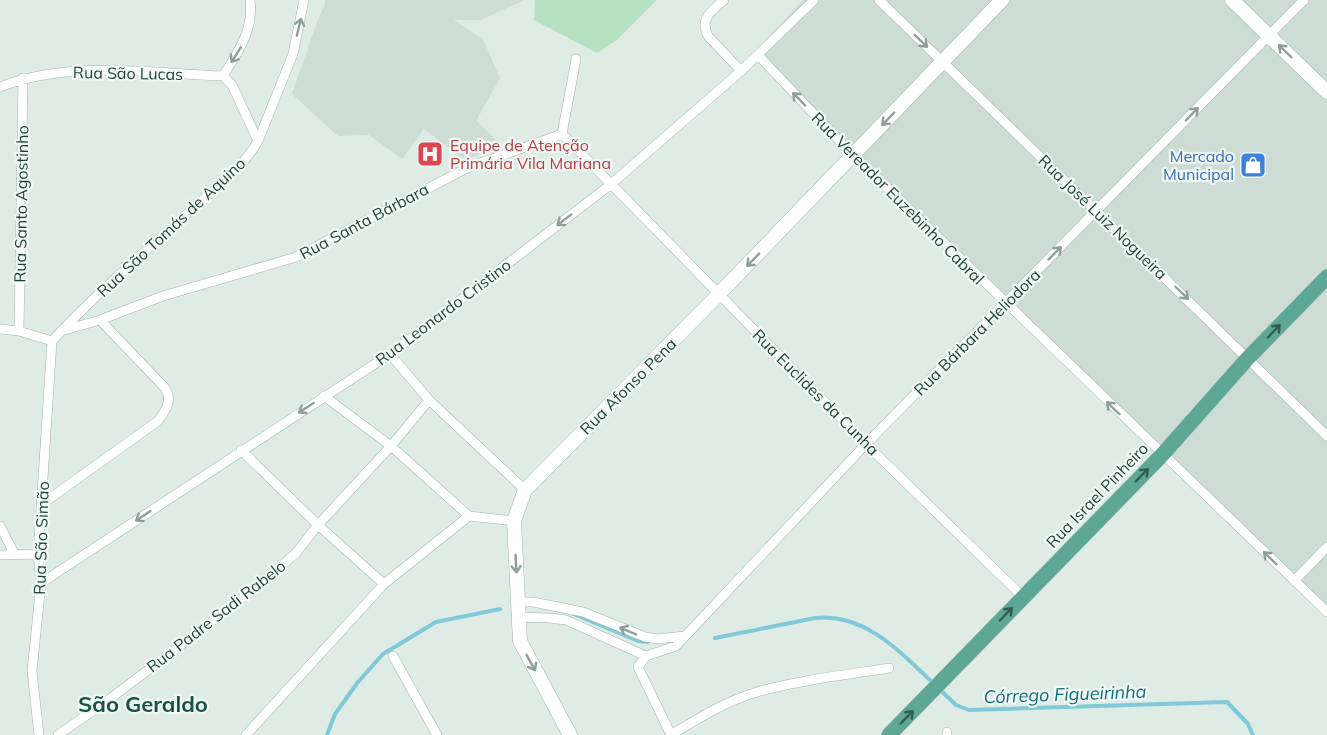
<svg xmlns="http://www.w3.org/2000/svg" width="1327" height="735" font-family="Mulish,sans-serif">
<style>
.built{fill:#cddcd5}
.green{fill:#b5e0c1}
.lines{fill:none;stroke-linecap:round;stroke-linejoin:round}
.stream{stroke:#80c9d8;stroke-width:4}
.street-casing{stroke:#a1b4ae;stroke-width:10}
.secondary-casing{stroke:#9cb9af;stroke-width:15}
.primary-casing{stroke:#c0c9c7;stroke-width:16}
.street{stroke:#fff;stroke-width:9}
.secondary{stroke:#fff;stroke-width:14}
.primary{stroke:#5ea795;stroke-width:15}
.oneway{stroke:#8e9e9a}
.oneway2{stroke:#315e52}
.labels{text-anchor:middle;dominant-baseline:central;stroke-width:4.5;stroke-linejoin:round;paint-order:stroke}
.street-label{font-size:16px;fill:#1e3e36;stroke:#f0f8f4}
.health-label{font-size:16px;fill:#be3a42;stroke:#f0f8f4;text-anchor:start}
.shop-label{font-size:16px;fill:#366cbe;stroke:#f0f8f4;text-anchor:end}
.water-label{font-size:18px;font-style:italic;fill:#126c80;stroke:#f0f8f4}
.district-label{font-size:22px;font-weight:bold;fill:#185245;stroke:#f0f8f4}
</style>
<rect width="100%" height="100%" fill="#dfece6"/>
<path class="built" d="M325 0H524L481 20H454L483 39 500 78 476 121 502 145 464 160 424 129 402 159 369 135 338 136 292 94 318 19 325 5Z
M803 0H1327V605L753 54Z"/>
<path class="green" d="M535 0H657L617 40 597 53 534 20Z"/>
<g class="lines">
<path class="stream" d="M574 614 638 641 648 642
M715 638 815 618C865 613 899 651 933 683
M938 688 956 705 969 710 1227 702 1248 724 1253 735
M327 735 335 714 358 682 383 654 436 622 500 609"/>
<defs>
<path id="street" d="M250 0C254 30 238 52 223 76L232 85 258 141
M724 0C712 11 699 18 708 36L741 71
M879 0 1327 436
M758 55 853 155 1327 612
M0 87C70 60 149 73 223 76
M562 134 866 444 1023 597
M562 134 576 59
M0 329 19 331 52 341
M19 331 23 78
M61 331 100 320 163 296 296 257 469 167 562 134
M52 341C94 296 141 255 187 214 212 191 241 171 258 141L293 54 304 0
M390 354 429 400 525 490
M324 396 391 446 469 516
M241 450 318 525 384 584
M42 504 158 421C166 410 173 401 165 388L100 320
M0 526 15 555
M0 555 38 554
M1294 581 1327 547
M41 583 390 354 610 185 741 71 814 0
M518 602H533L583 612 645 637 658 639 685 636
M518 617 549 618 566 620 646 656
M393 656 437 735
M646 656 676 646 866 444 1304 0
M646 656 638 667 671 735
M39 735 32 671 41 583 38 554 52 341
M58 735 111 698 256 588 296 553 318 525 391 446 429 400
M246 735 384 584 469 516 514 521
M671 735C699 718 726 701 757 692 800 680 845 675 889 668
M947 735V732"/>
<path id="secondary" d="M1232 0 1327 92
M570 735 520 641 514 521 525 490 719 294 1002 0"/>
<path id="primary" d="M889 735 1162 455 1248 358 1327 277"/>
</defs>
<use href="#street" class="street-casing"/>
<use href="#secondary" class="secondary-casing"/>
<use href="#primary" class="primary-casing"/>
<use href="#street" class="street"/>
<use href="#secondary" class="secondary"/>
<use href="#primary" class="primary"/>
</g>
<defs><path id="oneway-shaft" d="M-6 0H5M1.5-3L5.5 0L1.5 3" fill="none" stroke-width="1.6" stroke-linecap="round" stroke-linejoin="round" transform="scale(1.5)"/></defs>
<g class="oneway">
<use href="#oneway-shaft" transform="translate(299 27) rotate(-76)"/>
<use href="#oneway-shaft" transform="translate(921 41) rotate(44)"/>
<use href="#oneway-shaft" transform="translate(1285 51) rotate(-136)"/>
<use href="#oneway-shaft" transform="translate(236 55) rotate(122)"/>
<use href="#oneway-shaft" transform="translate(799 99) rotate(-134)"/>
<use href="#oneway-shaft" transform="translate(1192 114) rotate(-46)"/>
<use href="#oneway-shaft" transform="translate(888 119) rotate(134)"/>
<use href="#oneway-shaft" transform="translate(564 220) rotate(143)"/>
<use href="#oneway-shaft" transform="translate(1055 253) rotate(-45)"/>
<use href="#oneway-shaft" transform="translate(753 260) rotate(134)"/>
<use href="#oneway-shaft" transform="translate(1182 293) rotate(44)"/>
<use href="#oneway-shaft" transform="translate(306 408) rotate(147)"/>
<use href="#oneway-shaft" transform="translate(1113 408) rotate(-136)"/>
<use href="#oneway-shaft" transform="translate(143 516) rotate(146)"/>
<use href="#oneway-shaft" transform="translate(1270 558) rotate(-136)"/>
<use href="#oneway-shaft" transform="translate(516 564) rotate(87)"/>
<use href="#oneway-shaft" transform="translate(628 631) rotate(-157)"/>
<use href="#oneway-shaft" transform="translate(531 663) rotate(61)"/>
</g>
<g class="oneway2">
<use href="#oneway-shaft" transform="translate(1274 331) rotate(-46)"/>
<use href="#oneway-shaft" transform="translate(1142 475) rotate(-46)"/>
<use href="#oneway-shaft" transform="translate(1006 614) rotate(-46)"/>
<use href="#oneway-shaft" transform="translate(907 717) rotate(-46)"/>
</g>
<defs>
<symbol id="hospital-square" viewBox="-11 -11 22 22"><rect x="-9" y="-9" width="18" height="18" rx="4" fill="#e0444e" stroke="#f0f8f4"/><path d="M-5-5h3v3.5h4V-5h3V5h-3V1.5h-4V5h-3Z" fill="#fff"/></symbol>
<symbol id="shop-square" viewBox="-11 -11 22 22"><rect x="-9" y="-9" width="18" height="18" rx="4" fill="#3f7fe0" stroke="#f0f8f4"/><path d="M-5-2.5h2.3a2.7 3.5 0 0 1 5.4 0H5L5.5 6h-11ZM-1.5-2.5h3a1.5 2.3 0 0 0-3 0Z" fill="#fff"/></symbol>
</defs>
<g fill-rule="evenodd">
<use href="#hospital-square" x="415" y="139" width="30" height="30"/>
<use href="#shop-square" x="1238" y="150" width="30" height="30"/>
</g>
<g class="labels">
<g class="street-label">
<text transform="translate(128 73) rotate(1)">Rua São Lucas</text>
<text transform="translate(898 198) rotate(45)">Rua Vereador Euzebinho Cabral</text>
<text transform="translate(21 204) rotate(-89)">Rua Santo Agostinho</text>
<text transform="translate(1103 217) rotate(44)">Rua José Luiz Nogueira</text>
<text transform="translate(364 221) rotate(-28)">Rua Santa Bárbara</text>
<text transform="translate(171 227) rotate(-43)">Rua São Tomás de Aquino</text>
<text transform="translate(443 312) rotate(-37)">Rua Leonardo Cristino</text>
<text transform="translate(977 332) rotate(-45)">Rua Bárbara Heliodora</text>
<text transform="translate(628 386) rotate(-45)">Rua Afonso Pena</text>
<text transform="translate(816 392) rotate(45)">Rua Euclides da Cunha</text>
<text transform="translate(1097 495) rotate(-46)">Rua Israel Pinheiro</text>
<text transform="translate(41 538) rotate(-88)">Rua São Simão</text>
<text transform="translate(216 616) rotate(-38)">Rua Padre Sadi Rabelo</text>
</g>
<g class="health-label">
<text x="450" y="145">Equipe de Atenção<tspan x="450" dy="18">Primária Vila Mariana</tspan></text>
</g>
<g class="shop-label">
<text x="1234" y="156">Mercado<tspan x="1234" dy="18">Municipal</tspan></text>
</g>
<g class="water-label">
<text transform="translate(1065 694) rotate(-2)">Córrego Figueirinha</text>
</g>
<g class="district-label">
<text x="143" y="704">São Geraldo</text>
</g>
</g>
</svg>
